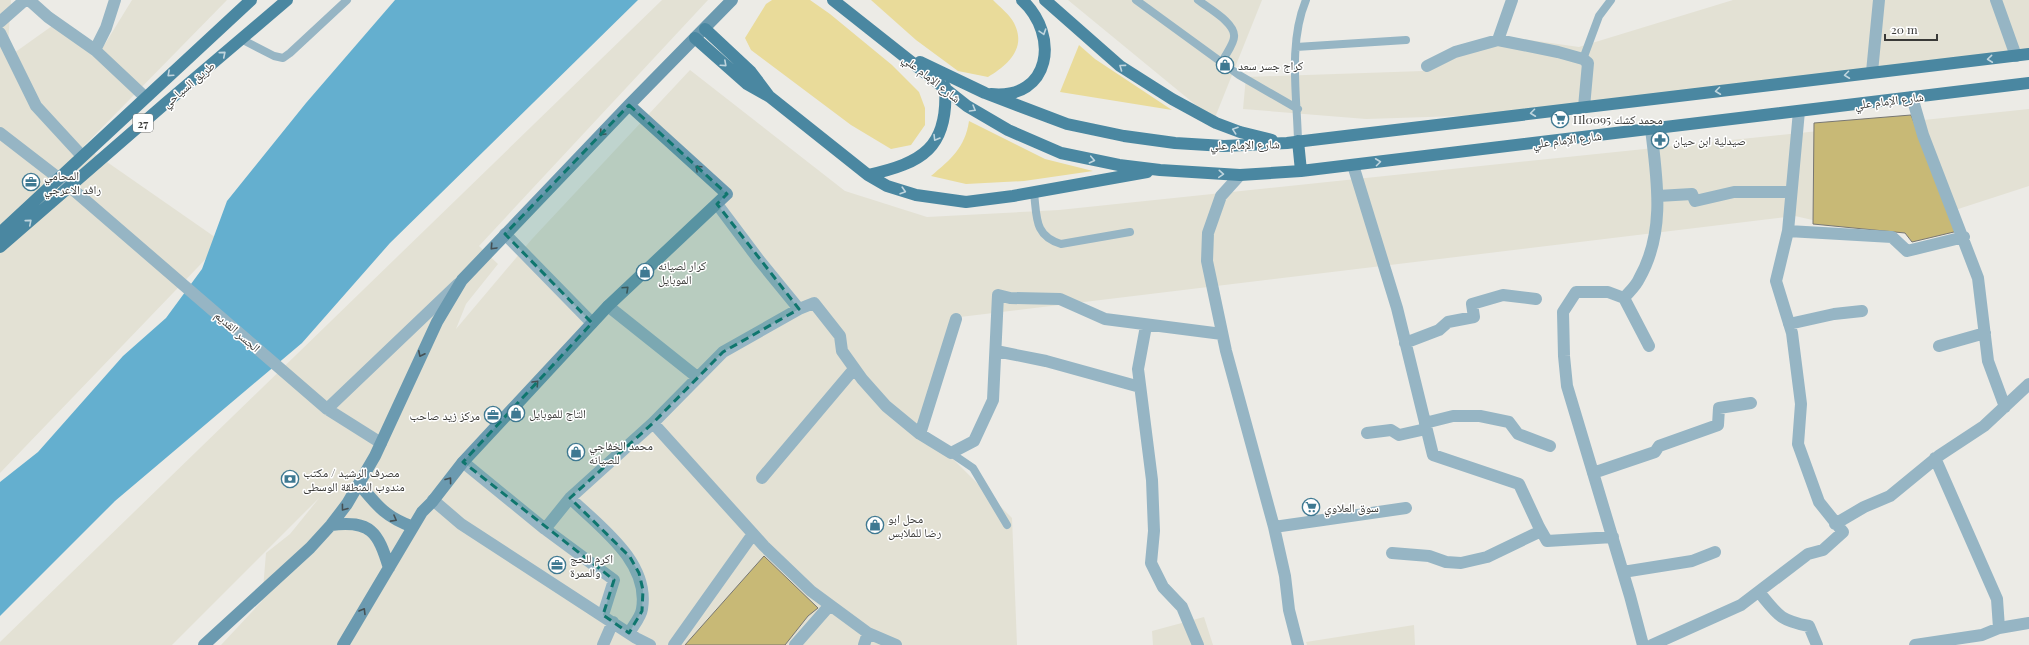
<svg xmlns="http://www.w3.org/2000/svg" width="2029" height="645" font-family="'Playfair Display','Noto Naskh Arabic',serif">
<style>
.built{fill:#e3e1d4}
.green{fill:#e9db9a}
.water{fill:#64afcf}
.building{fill:#c8b976;stroke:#787773}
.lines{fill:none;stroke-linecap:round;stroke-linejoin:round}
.lane{stroke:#96b5c4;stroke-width:8}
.street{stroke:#96b5c4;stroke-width:12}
.secondary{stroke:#6b9ab0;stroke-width:12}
.primary{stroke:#4a87a1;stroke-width:12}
.oneway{stroke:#c0d5de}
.oneway2{stroke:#465155}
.marked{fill:#0f766e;fill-opacity:0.2;stroke:#0f766e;stroke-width:3;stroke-dasharray:8 5;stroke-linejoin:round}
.labels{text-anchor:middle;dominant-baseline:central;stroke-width:3;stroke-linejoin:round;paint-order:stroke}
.shield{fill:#fff;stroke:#747473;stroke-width:1}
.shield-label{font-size:11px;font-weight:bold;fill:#393937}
.poi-label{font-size:12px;fill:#393937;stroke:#fff;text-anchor:start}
.street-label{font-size:12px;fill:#393937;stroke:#fff}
</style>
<rect width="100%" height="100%" fill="#ecebe6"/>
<path class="built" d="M0 0H11L7 58 52 26 100 52 132 0H227L84 146 222 242 0 473Z
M662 0H708L479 246 498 264 466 304 456 329 532 239 690 70 845 191 927 217 1059 210 2029 109V186L1878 235 1795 216 960 317 925 431 1012 518 1017 645H221L262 601 266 553 290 534 320 497 172 645H0V642Z
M1068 0H1262L1214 120Z
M1733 0H2029V50L1520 114 1366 119 1243 109 1246 77 1423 71 1502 36 1579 47Z
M1204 617 1213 645H1153L1152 631Z
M1414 625 1415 645H1307L1306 642Z"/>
<path class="green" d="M772 0H810L830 14 892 65 919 92 925 108V125L911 145 891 149 851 125 751 50 745 38 766 4Z
M871 0H993C1000 7 1010 15 1014 23 1027 48 1008 65 988 77L958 71 916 40Z
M1079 45 1095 59 1172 110 1060 92Z
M969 121 1045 159 1093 171 1024 181 966 184 931 176C951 159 965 148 969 121Z"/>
<path class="water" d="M395 0H638L390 243 302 343 115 501 0 616V482L38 452 123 356 166 318 202 269 227 201 306 103Z"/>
<path class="building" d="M1911 115 1958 231 1912 242 1905 233 1813 224 1814 123Z
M764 556 818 608 808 616 785 645H685Z"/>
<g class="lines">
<path class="lane" d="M1136 0 1239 75 1298 109
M1198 0C1208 8 1236 23 1234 37 1234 44 1225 55 1222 62
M241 39 274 56 283 58 290 53 347 0
M1296 47 1406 40
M1583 59 1599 16 1611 0
M1298 141C1297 96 1288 43 1306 0
M1034 193C1037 217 1034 236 1061 244L1130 232
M951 453 973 468 1007 525"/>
<path class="street" d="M29 0 48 17 95 50 145 97
M1996 0 2016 56
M0 22 25 0
M0 33 36 106 82 156
M1498 40 1512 0
M95 50 106 28 115 0
M1427 66 1455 52 1498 40 1558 52 1583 59 1588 63 1584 107
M1872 72 1879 0
M1912 97 1923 135 1978 278 1988 361 2005 407
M0 133 70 187 327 409 381 443
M1353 165 1397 308 1433 455 1519 484 1539 527 1547 541 1613 537
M1240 175 1221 196 1208 233 1207 261 1226 351 1274 527 1285 576 1289 610 1298 645
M1658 196 1692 194 1695 201 1734 192H1791
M717 204 759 260 799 309
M1788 231 1892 237 1907 251 1964 237
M505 234 592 323
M1624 298C1629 292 1636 286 1639 279 1666 232 1657 179 1651 129
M608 306 697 377
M1789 324 1834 314 1862 311
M1146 326 1138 369 1152 480 1154 531 1151 563 1163 587 1182 607 1198 645
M1405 343 1439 330 1448 322 1474 317 1472 304 1503 295 1536 299
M1939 346 1985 333
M996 351 1046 361 1140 387
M327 409 458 284
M653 423 764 546 811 591 868 633 896 645
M1425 423 1453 416H1480L1509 422 1518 434 1550 446
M1367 433 1391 430 1399 435 1426 429
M920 434 956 319
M1935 458 1997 599 1999 628
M463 462 545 529 614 580 603 615
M1593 473 1655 452 1659 446 1718 425 1719 408 1751 403
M762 478 854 369
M570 498C600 527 650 562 642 609 641 617 633 626 629 633
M433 500 461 524 636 638 650 645
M1835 524 1864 507 1890 496 1940 455 1984 426 2029 384
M1274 527 1406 508
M545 529 570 498 653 423 723 352 799 309 814 303 840 336 842 351 862 379 886 406 920 434 951 453 974 441 993 400 998 295 1010 298 1060 299 1105 319 1222 334
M1392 553 1429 556 1446 562 1461 563 1487 557 1541 531
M1623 572 1692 561 1715 552
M1759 592C1778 615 1779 620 1809 626L1817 645
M603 645 613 622
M674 645 753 534
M795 645 830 605
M864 645 868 633
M1643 645 1630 596 1567 386 1564 356 1563 312 1576 292H1608L1624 298 1649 346
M1652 645 1741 605 1808 554 1823 550 1843 532 1819 502 1798 444 1801 404 1792 333 1776 281 1788 231 1799 111
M1915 645 1982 635 1999 628 2029 623"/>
<path class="secondary" d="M360 485C378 507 386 517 413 527
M331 525C371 520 378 532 389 568
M204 645 310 548 331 525 347 504 375 456 437 322 462 280 629 105 732 0
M343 645 422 512 432 502 463 462 608 306 727 194 629 105"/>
<path class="primary" d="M833 0 967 106 1008 130 1061 153 1119 165 1160 170 1240 175 1301 171 2029 83
M1045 0 1120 66 1172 99 1216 123 1240 132 1272 140
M705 29 751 72 769 96
M695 38 747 84 770 97 868 175 887 186 916 195 966 202 1013 196 1147 172
M920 62 985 93 1067 124 1124 136 1175 143 1224 146 1287 143 2029 54
M991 94C1051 100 1060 35 1022 0
M1298 141 1301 171
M868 175C922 163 949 148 945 87
M0 233 251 0
M0 247 167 102 287 0"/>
</g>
<defs><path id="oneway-chevron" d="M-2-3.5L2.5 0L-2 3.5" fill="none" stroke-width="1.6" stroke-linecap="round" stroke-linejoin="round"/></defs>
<g class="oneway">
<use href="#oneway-chevron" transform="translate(1043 32) rotate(72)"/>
<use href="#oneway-chevron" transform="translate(223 54) rotate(-40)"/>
<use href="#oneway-chevron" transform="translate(1990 59) rotate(174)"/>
<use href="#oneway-chevron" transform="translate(724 64) rotate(42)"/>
<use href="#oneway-chevron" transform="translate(1122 67) rotate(-144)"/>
<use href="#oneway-chevron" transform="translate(170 74) rotate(138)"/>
<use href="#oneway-chevron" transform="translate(1847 75) rotate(173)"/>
<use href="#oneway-chevron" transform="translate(1718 91) rotate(173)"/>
<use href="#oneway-chevron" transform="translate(973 109) rotate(30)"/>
<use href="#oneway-chevron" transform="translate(1533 113) rotate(173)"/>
<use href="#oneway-chevron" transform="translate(1235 130) rotate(-161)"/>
<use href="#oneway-chevron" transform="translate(936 138) rotate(121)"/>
<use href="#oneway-chevron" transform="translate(1092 160) rotate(12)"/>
<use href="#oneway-chevron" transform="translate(1378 162) rotate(-7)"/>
<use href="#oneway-chevron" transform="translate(1221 174) rotate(4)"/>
<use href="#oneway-chevron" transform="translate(903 191) rotate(17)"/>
<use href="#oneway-chevron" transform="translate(29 222) rotate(-41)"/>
</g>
<g class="oneway2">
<use href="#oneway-chevron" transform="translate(602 133) rotate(134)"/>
<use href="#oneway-chevron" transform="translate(698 168) rotate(-137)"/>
<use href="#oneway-chevron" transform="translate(493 247) rotate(133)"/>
<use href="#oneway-chevron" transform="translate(626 289) rotate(-43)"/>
<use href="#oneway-chevron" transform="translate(421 354) rotate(116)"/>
<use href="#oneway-chevron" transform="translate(536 383) rotate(-47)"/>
<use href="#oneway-chevron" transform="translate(449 480) rotate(-53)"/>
<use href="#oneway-chevron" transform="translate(344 508) rotate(127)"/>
<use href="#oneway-chevron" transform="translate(394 519) rotate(29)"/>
<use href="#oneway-chevron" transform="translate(363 611) rotate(-59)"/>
</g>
<path class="marked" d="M629 105 727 194 717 204 799 309 723 352 653 423 570 498 630 557 639 573 643 590 642 611 629 633 603 615 614 580 463 462 592 323 505 234Z"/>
<defs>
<symbol id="shop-ring" viewBox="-11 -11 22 22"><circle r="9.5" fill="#fff" stroke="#3f7992" stroke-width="1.5"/><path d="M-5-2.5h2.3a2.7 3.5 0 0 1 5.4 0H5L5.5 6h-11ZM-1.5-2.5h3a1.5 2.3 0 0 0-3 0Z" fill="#3f7992"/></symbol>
<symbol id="supermarket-ring" viewBox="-11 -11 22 22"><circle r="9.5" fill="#fff" stroke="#3f7992" stroke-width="1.5"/><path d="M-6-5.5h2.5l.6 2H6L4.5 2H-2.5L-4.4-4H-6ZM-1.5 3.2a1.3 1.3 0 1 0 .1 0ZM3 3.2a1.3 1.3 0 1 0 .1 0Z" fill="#3f7992"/></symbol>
<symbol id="pharmacy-ring" viewBox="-11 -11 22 22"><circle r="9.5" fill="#fff" stroke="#3f7992" stroke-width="1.5"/><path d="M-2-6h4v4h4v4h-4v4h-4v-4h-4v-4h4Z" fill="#3f7992"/></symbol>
<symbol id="office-ring" viewBox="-11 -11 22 22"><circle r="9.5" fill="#fff" stroke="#3f7992" stroke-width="1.5"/><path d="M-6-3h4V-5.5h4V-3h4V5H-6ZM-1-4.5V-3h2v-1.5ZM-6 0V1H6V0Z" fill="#3f7992"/></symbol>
<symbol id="bank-ring" viewBox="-11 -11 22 22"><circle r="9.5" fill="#fff" stroke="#3f7992" stroke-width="1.5"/><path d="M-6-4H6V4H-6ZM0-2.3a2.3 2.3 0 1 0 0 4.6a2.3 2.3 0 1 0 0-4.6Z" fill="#3f7992"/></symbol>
</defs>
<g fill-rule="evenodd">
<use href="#shop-ring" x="1215" y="55" width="20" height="20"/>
<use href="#supermarket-ring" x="1550" y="109" width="20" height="20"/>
<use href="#pharmacy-ring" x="1650" y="130" width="20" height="20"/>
<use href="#office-ring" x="21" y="172" width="20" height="20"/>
<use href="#shop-ring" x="635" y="262" width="20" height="20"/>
<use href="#shop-ring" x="506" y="403" width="20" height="20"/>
<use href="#office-ring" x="483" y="405" width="20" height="20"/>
<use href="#shop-ring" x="566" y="442" width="20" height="20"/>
<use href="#bank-ring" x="280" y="469" width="20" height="20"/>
<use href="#supermarket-ring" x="1301" y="497" width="20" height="20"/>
<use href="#shop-ring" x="865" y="515" width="20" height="20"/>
<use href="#office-ring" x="547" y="555" width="20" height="20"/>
</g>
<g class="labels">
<rect class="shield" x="133" y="114" width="20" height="18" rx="3"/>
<g class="shield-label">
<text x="143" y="123">27</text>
</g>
<g class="poi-label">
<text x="1238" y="65">كراج جسر سعد</text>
<text x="1573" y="119">Hl0095 محمد كشك</text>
<text x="1673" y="140">صيدلية ابن حيان</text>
<text x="44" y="175">المحامي<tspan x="44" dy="14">رافد الاعرجي</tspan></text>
<text x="658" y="265">كرار لصيانه<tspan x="658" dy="14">الموبايل</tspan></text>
<text x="529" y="413">التاج للموبايل</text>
<text x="480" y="415" text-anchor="end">مركز زيد صاحب</text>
<text x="589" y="445">محمد الخفاجي<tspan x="589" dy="14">للصيانه</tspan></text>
<text x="303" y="472">مصرف الرشيد / مكتب<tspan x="303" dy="14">مندوب المنطقة الوسطى</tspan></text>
<text x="1324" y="507">سوق العلاوي</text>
<text x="888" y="518">محل ابو<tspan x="888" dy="14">رضا للملابس</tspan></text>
<text x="570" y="558">اكرم للحج<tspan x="570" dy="14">والعمرة</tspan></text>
</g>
<g class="street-label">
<text transform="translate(932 78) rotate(38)">شارع الإمام علي</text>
<text transform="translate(188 84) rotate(-40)">طريق السياحي</text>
<text transform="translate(1889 100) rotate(-7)">شارع الإمام علي</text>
<text transform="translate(1567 139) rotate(-7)">شارع الإمام علي</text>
<text transform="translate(1245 144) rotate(-1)">شارع الإمام علي</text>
<text transform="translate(238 331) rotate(41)">الجسر القديم</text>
</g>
</g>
<path d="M1885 34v6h52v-6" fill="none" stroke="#393937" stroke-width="2"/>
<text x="1891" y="34" font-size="12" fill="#393937" stroke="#ffffff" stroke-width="3" paint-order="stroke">20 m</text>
</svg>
